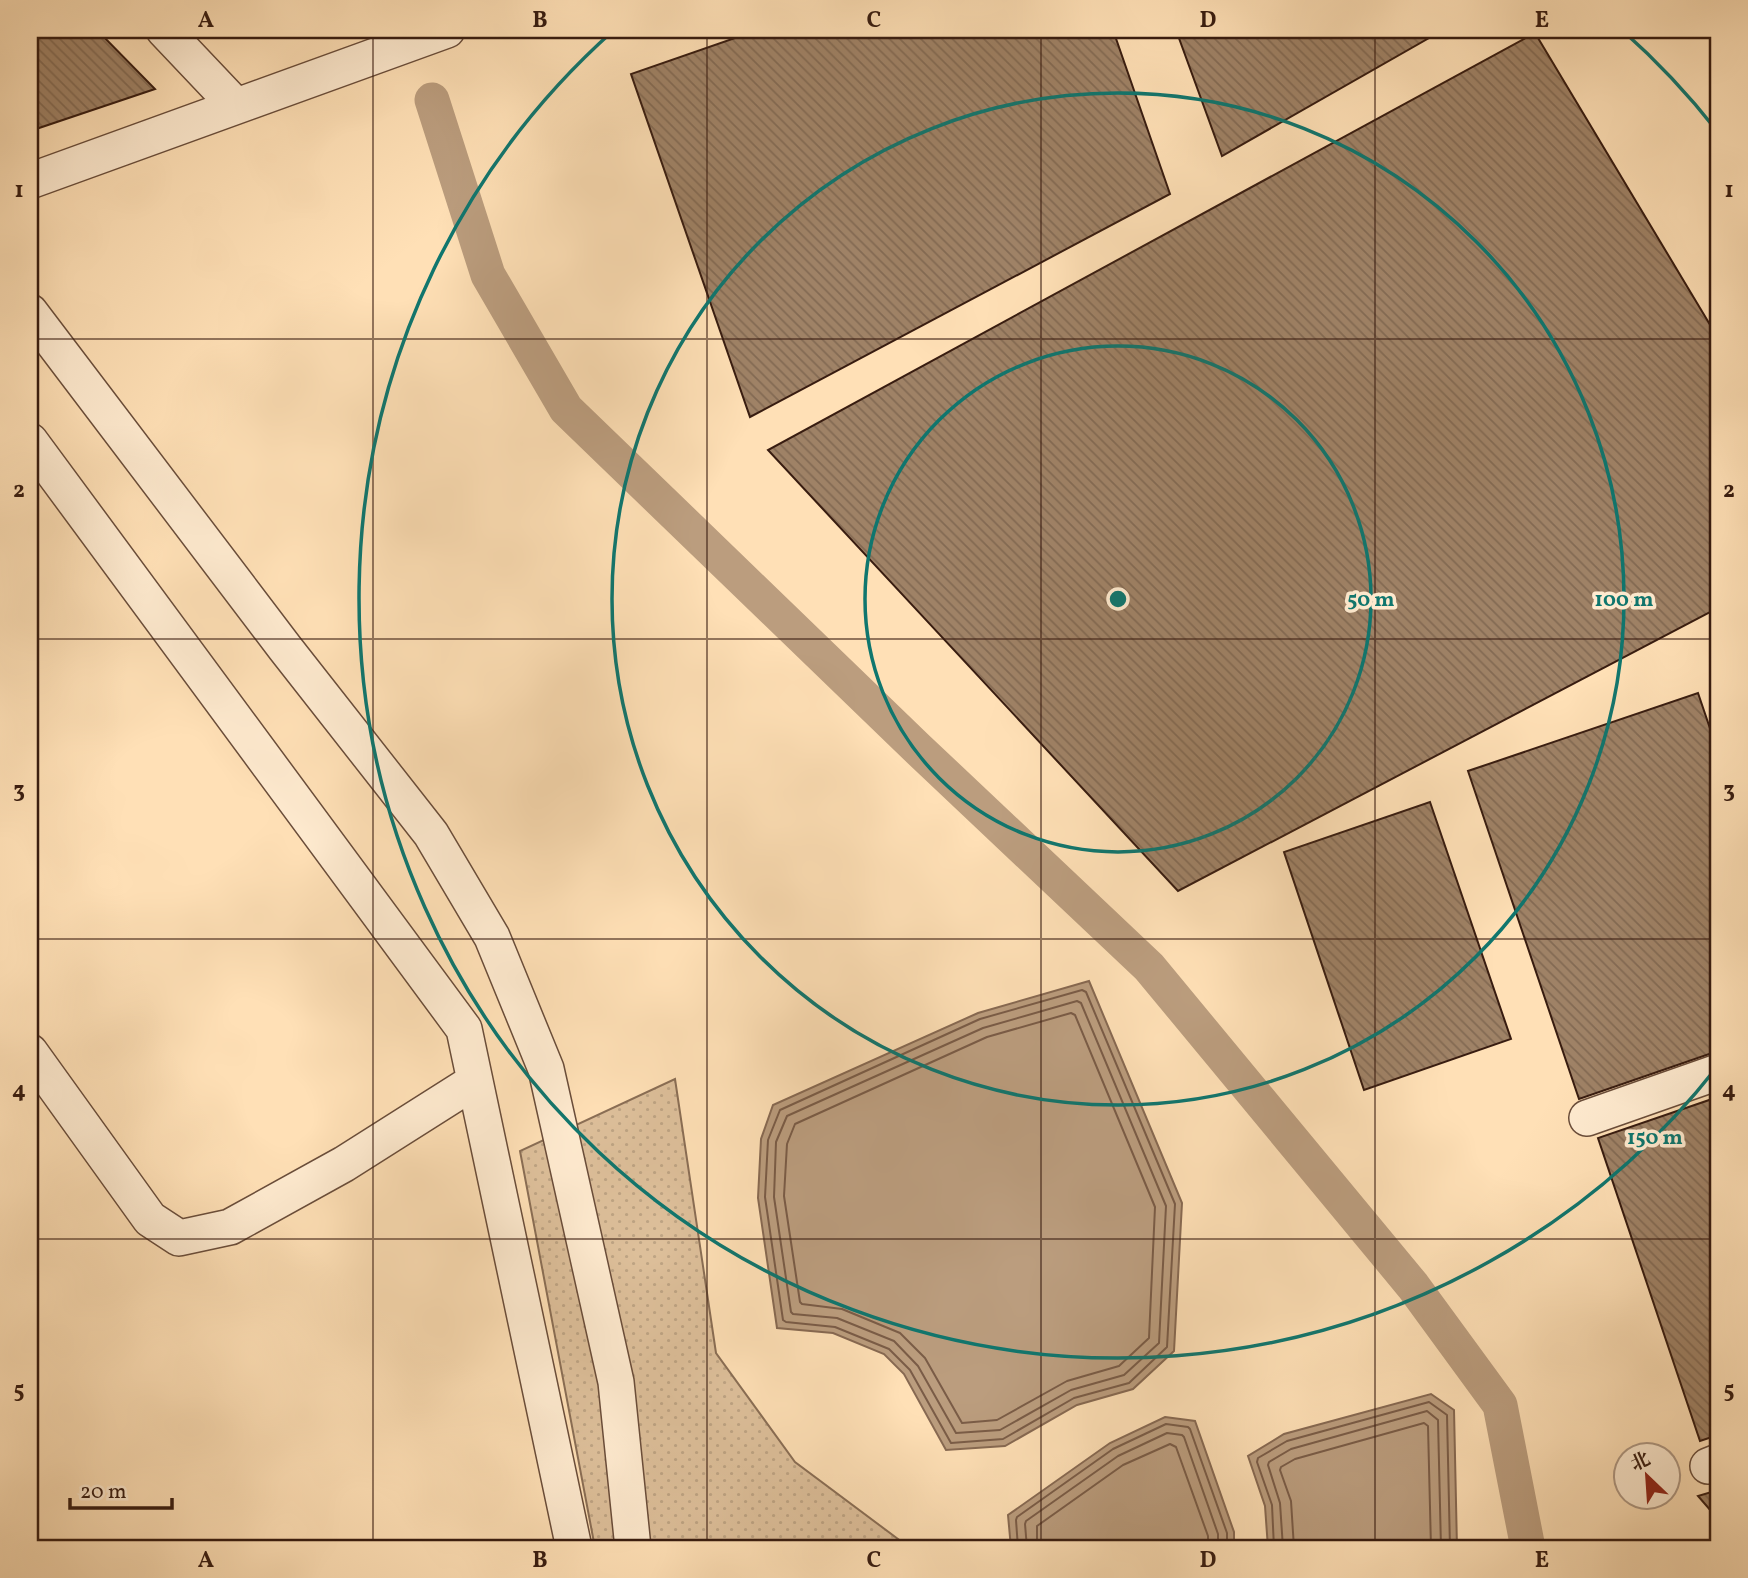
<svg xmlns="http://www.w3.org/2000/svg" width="1748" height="1578" font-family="Vollkorn,'Noto Serif SC',serif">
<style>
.grass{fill:url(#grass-dots);stroke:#8a6e55;stroke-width:2}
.water{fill:#bb9d7e;stroke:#876952;stroke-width:2}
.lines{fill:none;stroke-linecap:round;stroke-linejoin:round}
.shore{stroke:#7a5c47;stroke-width:2}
.canal{stroke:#bb9d7e;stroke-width:35}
.building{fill:url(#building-back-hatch);stroke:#381c10;stroke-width:2}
.minor-casing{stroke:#6a4d3a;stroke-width:38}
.minor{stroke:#ffebd0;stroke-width:35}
.grid{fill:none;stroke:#381c10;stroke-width:2;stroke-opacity:0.55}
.ring{fill:none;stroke:#0f766e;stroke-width:3.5}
.centre{fill:#0f766e;stroke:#ffebd0;stroke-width:3.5}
.ring-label{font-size:21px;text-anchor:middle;font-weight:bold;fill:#0f766e;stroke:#ffebd0;stroke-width:7;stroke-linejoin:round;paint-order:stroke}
.neatline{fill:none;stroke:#381c10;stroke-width:2.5}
.grid-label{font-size:23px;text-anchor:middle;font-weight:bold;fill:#381c10}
</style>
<defs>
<pattern id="grass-dots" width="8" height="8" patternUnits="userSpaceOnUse" patternTransform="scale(1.75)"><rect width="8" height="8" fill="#ddbf9a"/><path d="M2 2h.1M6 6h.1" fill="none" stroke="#bea484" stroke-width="1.8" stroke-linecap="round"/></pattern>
<pattern id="building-back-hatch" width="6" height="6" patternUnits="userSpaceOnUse" patternTransform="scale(1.75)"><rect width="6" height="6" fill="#9f8266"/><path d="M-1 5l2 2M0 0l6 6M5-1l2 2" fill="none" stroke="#836a53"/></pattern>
</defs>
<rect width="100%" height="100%" fill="#ffe0b6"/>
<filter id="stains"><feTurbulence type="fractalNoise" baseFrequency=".00286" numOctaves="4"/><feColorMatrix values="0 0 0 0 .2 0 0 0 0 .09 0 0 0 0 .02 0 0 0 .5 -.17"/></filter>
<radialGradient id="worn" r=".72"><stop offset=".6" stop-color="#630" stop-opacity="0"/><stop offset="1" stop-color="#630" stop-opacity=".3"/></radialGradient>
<path class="grass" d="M675 1079 716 1353 795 1462 910 1548H595L520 1151Z"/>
<path class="water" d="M1089 981 1182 1203 1174 1351 1133 1389 1077 1405 1005 1446 946 1450 904 1374 884 1354 833 1333 777 1328 758 1198 761 1139 773 1105 978 1013Z
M1431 1394 1454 1410 1457 1548H1268L1265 1506 1248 1456 1284 1434Z
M1165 1417 1195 1421 1234 1532V1548H1011L1008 1515 1110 1443Z"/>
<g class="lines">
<path class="shore" d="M1082 990 1086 992 1175 1204 1167 1347 1129 1383 1074 1398 1003 1439 951 1443 910 1370 889 1349 835 1327 786 1322 783 1320 765 1197 768 1140 780 1110 980 1019Z
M1077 1001 1081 1003 1166 1206 1159 1343 1124 1375 1071 1390 1000 1430 956 1433 918 1366 894 1341 837 1318 793 1314 791 1312 774 1197 776 1142 787 1116 983 1028Z
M1071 1013 1075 1015 1155 1207 1149 1338 1119 1366 1067 1381 997 1420 962 1423 925 1358 900 1333 842 1309 802 1304 800 1302 784 1196 787 1144 795 1124 987 1037Z
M1018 1548 1016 1520 1017 1517 1113 1449 1166 1424 1188 1427 1190 1429 1227 1533V1548
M1027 1548 1025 1524 1026 1521 1118 1456 1167 1433 1182 1435 1184 1437 1218 1534V1548
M1037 1548V1526L1123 1465 1170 1444 1176 1447 1208 1536V1548
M1274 1548 1272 1505 1257 1462 1258 1458 1287 1441 1429 1402 1447 1415 1450 1548
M1283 1548 1280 1503 1268 1465 1269 1462 1291 1449 1427 1411 1438 1420 1441 1548
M1294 1548 1291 1501 1280 1470 1281 1467 1295 1459 1424 1423 1428 1426 1431 1548"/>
<path class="canal" d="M432 100 488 275 566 409 916 747 1149 967 1413 1286 1500 1405 1528 1548"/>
</g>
<path class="building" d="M30 30H97L155 89 30 131Z
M758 30H1113L1170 194 750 417 631 74Z
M1176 30H1443L1222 156Z
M1535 33 1718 338V608L1178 891 768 450Z
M1698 693 1718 752V1051L1579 1099 1468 771Z
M1430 802 1511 1039 1364 1090 1284 852Z
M1718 1097V1435L1700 1441 1598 1138Z
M1718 1490V1519L1698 1496Z"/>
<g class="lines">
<defs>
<path id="minor" d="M164 30 236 106
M30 181 447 30
M30 312 285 648 431 834 492 937 546 1069 616 1382 633 1548
M30 441 464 1029 574 1548
M30 1052 150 1219 179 1238 230 1227 344 1164 475 1081
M1587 1118 1718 1072
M1708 1466 1718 1462"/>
</defs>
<use href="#minor" class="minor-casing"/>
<use href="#minor" class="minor"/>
</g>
<path class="grid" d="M373 30V1548M707 30V1548M1041 30V1548M1375 30V1548M30 339H1718M30 639H1718M30 939H1718M30 1239H1718"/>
<g class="ring">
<circle cx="1118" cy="599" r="253"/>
<circle cx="1118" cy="599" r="506"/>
<path d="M1717 1067A760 760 0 1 1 614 30M1622 30A760 760 0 0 1 1717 131"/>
</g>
<circle cx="1118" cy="599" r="10" class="centre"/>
<g class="ring-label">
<text x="1371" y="606">50 m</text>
<text x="1624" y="606">100 m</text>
<text x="1655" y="1144">150 m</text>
</g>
<rect width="1748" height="1578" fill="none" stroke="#ffe0b6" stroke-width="77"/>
<g transform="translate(1647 1476) rotate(335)"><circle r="33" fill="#ffebd0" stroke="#af9883" stroke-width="2"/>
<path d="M0-5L12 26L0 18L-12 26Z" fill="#8f2418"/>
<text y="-10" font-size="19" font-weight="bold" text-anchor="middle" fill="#381c10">北</text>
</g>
<path d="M70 1498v10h102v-10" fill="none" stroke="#381c10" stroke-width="3.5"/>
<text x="80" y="1498" font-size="21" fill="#381c10" stroke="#ffebd0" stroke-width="5" paint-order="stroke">20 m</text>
<rect x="38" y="38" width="1672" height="1502" class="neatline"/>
<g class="grid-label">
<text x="206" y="27">A</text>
<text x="540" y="27">B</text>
<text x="874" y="27">C</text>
<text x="1208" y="27">D</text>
<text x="1542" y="27">E</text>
<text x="19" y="197">1</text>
<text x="1729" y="197">1</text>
<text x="19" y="497">2</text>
<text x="1729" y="497">2</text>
<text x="19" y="797">3</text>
<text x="1729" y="797">3</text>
<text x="19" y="1097">4</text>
<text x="1729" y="1097">4</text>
<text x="19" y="1397">5</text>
<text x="1729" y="1397">5</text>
<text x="206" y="1567">A</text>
<text x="540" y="1567">B</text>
<text x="874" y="1567">C</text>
<text x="1208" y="1567">D</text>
<text x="1542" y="1567">E</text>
</g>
<rect width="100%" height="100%" filter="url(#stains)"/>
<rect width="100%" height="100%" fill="url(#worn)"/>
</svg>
